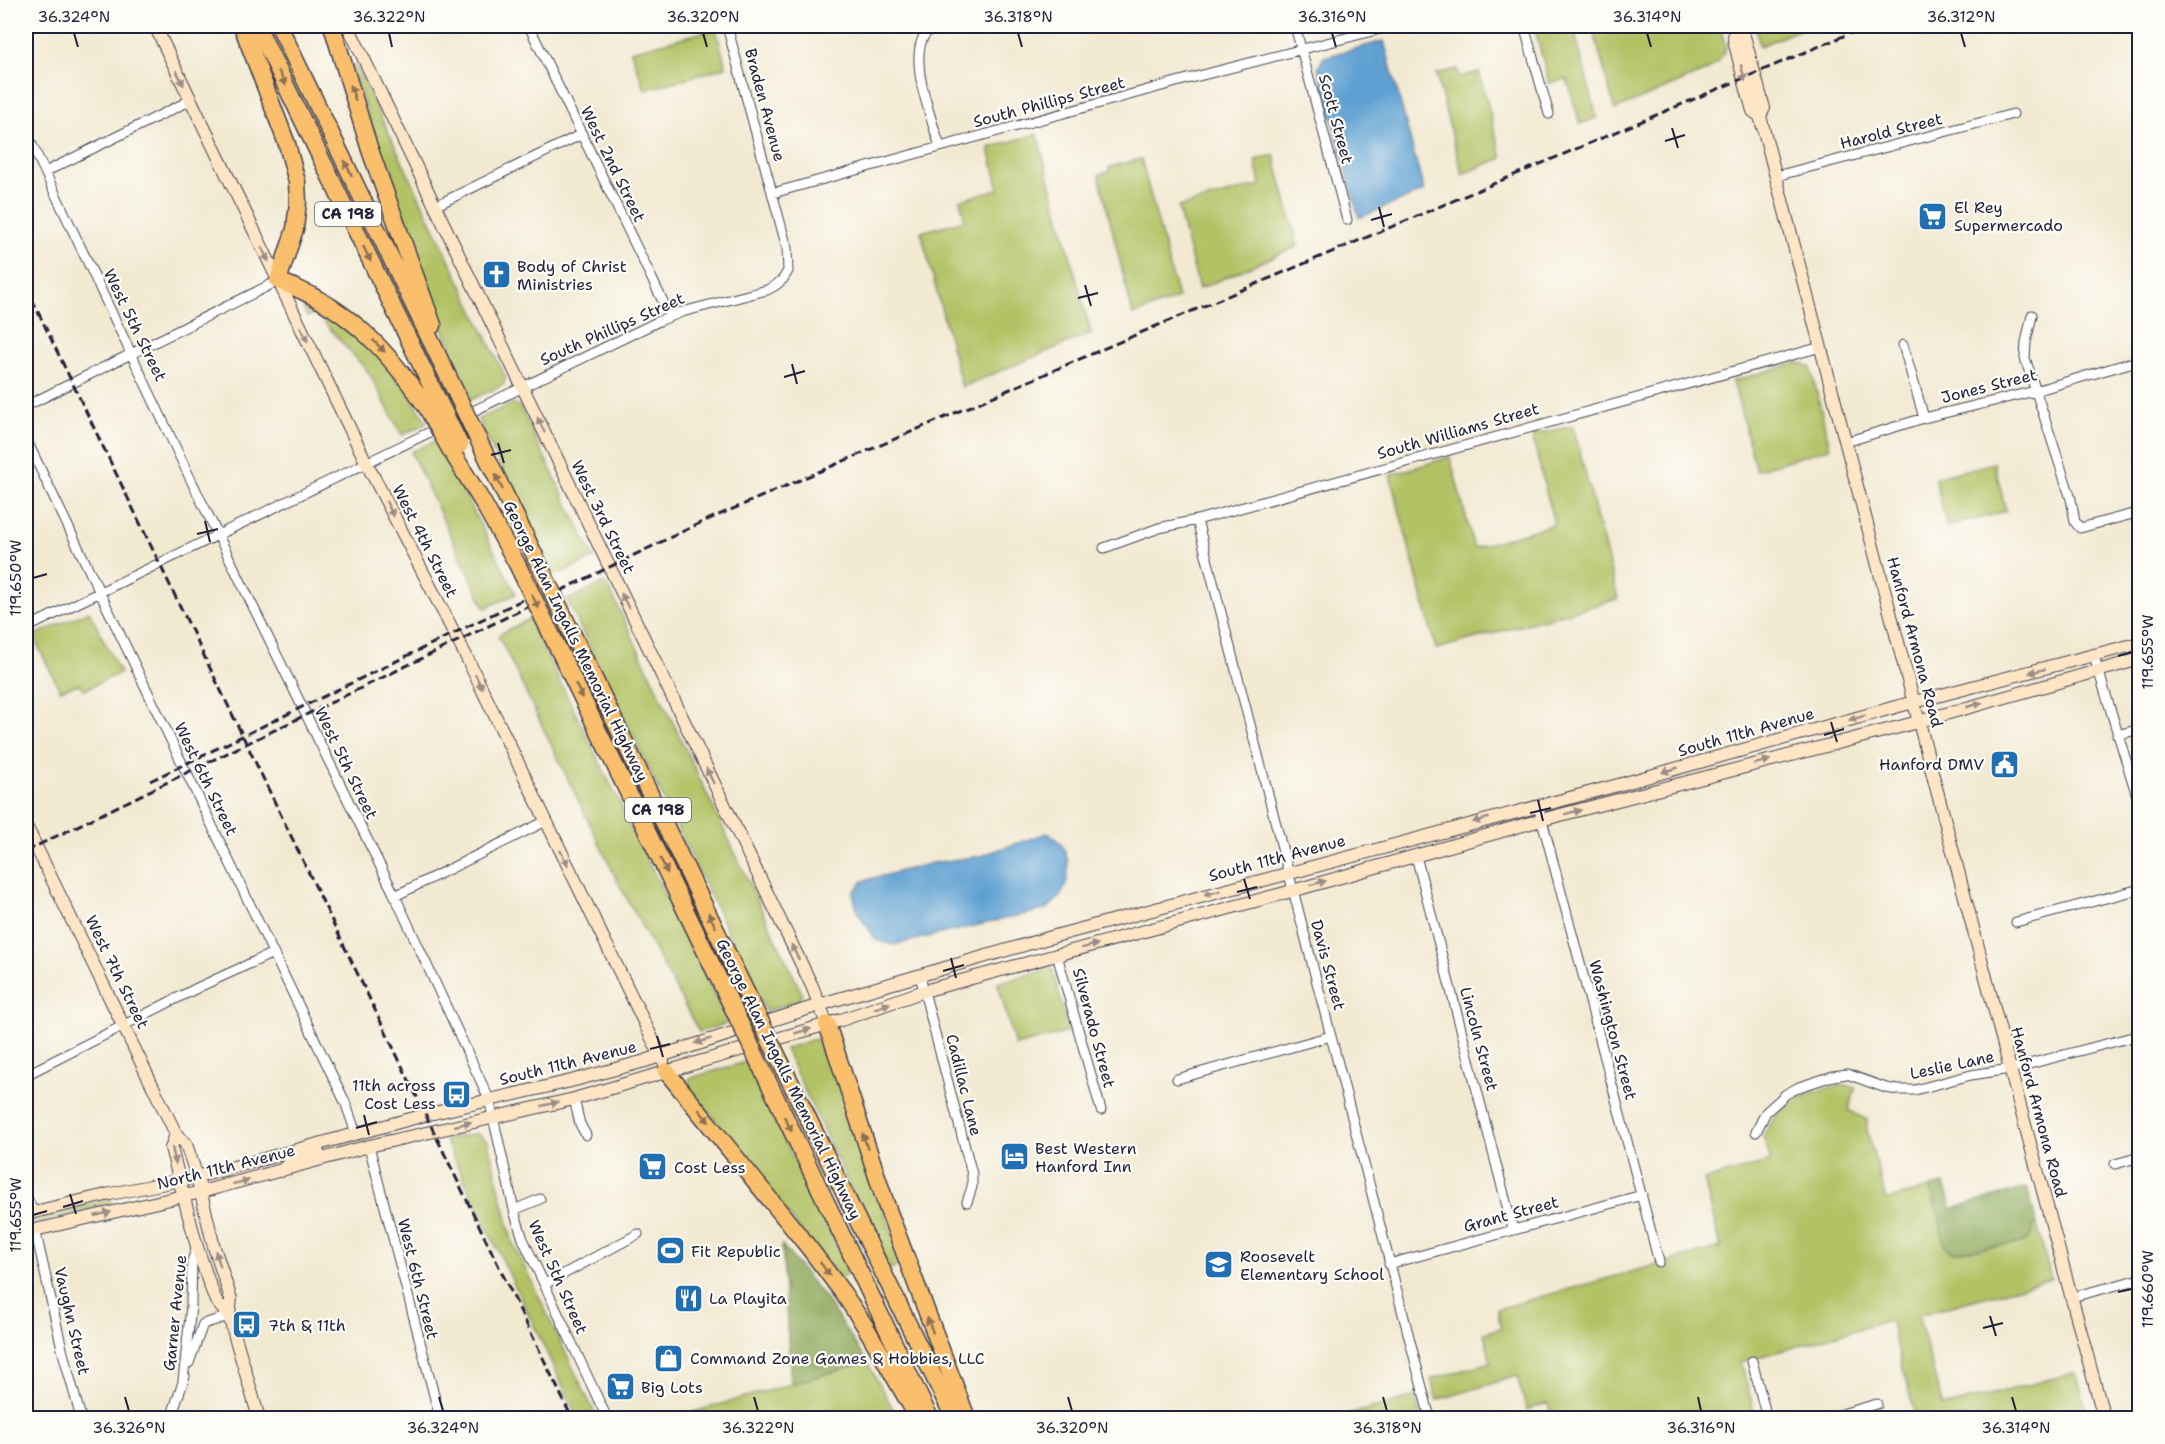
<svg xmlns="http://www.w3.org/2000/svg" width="2165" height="1444" font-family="'Shantell Sans',sans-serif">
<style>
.green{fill:#b2c265;stroke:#6a7250;stroke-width:1.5}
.forest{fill:#8da85a;stroke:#58654a;stroke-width:1.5}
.water{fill:#5ea0d2;stroke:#406186;stroke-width:1.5}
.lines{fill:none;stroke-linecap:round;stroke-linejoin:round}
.street-casing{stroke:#414052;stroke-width:11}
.secondary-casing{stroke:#414052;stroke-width:14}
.highway-casing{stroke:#414052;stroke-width:19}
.street{stroke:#fff;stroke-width:9}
.secondary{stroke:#fde5c5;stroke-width:12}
.highway{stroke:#f9bf6d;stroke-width:16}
.rail{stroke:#22223b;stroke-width:3;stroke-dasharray:9 4.5;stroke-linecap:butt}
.highway-bridge-casing{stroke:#414052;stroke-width:19;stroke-linecap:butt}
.highway-bridge{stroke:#f9bf6d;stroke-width:16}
.oneway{fill:#9a8d87}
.oneway2{fill:#8e7054}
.ticks{fill:none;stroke:#22223b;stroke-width:2}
.labels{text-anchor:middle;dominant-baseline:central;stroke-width:4.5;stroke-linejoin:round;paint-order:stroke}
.shield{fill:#fdfcf7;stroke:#646373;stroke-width:1.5}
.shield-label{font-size:15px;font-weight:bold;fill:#22223b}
.street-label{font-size:16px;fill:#22223b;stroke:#fdfcf7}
.poi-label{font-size:16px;fill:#22223b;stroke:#fdfcf7;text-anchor:start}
.neatline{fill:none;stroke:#22223b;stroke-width:2}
.ticks-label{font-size:15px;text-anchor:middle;fill:#22223b}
</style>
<rect width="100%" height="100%" fill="#fdfcf7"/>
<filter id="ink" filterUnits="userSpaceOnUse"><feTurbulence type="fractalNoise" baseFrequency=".0167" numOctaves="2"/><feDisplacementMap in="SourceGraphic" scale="12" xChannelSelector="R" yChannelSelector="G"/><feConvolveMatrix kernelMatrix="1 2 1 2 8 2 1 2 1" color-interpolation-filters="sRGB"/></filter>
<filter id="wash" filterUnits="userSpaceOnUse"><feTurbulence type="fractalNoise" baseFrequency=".008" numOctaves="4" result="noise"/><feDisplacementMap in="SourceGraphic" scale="24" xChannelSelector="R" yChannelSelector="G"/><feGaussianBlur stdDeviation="1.35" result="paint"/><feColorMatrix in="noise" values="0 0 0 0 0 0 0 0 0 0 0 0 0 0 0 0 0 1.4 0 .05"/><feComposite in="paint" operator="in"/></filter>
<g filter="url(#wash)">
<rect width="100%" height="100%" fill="#f2e9d1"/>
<path class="green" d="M1534 26H1573L1597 118 1580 124 1567 79 1549 83Z
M1592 26H1720L1726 48 1719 61 1708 70 1615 110Z
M1755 26H1808L1760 46Z
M716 29 726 67 645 90 631 51Z
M356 65 506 378 503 385 470 400 400 215 352 67Z
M1457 69 1459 77 1479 72 1502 158 1462 174 1436 74Z
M1037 134 1091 333 962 387 921 232 965 220 960 200 999 189 989 148Z
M1274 155 1298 246 1199 289 1178 207 1260 185 1255 160Z
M1141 159 1178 298 1133 315 1099 175 1109 172V167Z
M303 299C337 320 370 344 397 375 408 389 417 407 427 423L402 435 369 373 316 313 307 317 300 302Z
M1799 362V364L1803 363 1811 368 1830 448 1756 470 1733 381Z
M514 403 520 407 594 558 554 576 478 419Z
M1573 426 1618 599 1436 649 1390 475 1450 457 1474 548 1554 524 1532 435Z
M437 440 516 594 485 608 411 452Z
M1994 463 2006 511 1947 527 1935 478Z
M604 583 608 586 802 994 798 1001 766 1011 567 600Z
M89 611 120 673 84 690 79 684 60 690 33 636Z
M529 619 728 1023 699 1032 619 884 498 635Z
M1052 968 1069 1032 1015 1046 998 983Z
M814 1039 823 1043 828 1051 903 1264 889 1269 785 1049Z
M746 1062 850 1273 838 1279 688 1085 690 1078Z
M1846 1085 1856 1088 1848 1110 1867 1120V1130L1886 1200 1929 1188 1938 1211 1944 1245 1949 1250 1955 1252 2021 1243 2033 1225H2037L2051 1279 1918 1315 1943 1407 2074 1373 2077 1375 2088 1418H1916L1890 1320 1741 1362 1755 1416 1746 1418H1552L1548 1403 1527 1410 1517 1376 1437 1400 1431 1379 1491 1362 1484 1333 1501 1328 1497 1309 1721 1247 1704 1180 1771 1161 1763 1136C1777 1110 1789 1099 1819 1091 1828 1088 1837 1085 1846 1085Z
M477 1133 488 1142 512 1241 597 1418H578L445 1140Z
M110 1199 112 1202 107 1205 26 1225V1219Z
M867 1362 898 1418H673Z
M1415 1396 1421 1418H1337Z"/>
<path class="forest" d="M1944 1184 1952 1209 2027 1188 2037 1225 2033 1226C2033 1236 2030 1239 2021 1243L1955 1252 1949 1250 1944 1245 1938 1211 1929 1188Z
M782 1245 827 1301 867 1362 791 1384Z"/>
<path class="water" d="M1384 41 1424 191 1359 218 1318 68 1324 57Z
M1047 833C1071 844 1073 874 1061 895 1058 900 1051 905 1047 909L893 945 876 940 858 913 853 893 863 881 932 863 980 856Z"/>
</g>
<g filter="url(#ink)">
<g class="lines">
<defs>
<path id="street" d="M529 26 670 316
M934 26C929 30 924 34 922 40 911 67 932 120 940 147
M1295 26 1347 220
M1524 26 1549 114
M26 132 190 478 395 896 489 1099 515 1214 523 1239 607 1418
M45 172 191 100
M1776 176 2013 114
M773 193 1191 78 1392 26
M435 206 582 134
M2032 315 2026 342 2025 358 2071 499 2075 522 2080 528 2140 512
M1903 345 1924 418
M26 406 278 281
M26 439 345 1102 356 1133
M1846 442 1924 418 2035 391 2140 360
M1197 520 1430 1418
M1104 548 1159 528 1197 520 1821 347
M26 628 659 321 682 312 767 290 776 285 783 279 788 271 787 248 727 26
M2094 656 2140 806
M2117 735 2140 729
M1538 805 1659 1262
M1416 856 1513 1229
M395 896 546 821
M2016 922 2140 889
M1057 955 1101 1110
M920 976 972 1174V1187L967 1202
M26 1075 199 987 273 953
M1177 1079 1331 1036
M574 1099 580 1124 586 1135
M1756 1132 1766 1112 1786 1094 1799 1087 1833 1076 1847 1074 1886 1088 1898 1090H1915L1971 1075 2010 1069 2140 1035
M369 1146 440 1418
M2115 1164 2140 1157
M26 1195 33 1212
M514 1210 540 1199
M35 1229 63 1353 81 1418
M1389 1264 1642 1195
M545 1284 638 1234
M2072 1297 2140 1279
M1752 1361 1767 1418
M189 1363 203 1324 229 1316
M183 1381 191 1306 192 1261 197 1247
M171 1418 185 1376
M1827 1418 1877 1404"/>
<path id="secondary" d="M155 26 366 462 464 652 663 1061
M348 26 812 986 827 1024
M1735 26 1734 40 1742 72 1753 111 1760 116 2010 1069 2104 1418
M1738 26 1744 36 1764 108 1760 116
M26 826 176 1134 186 1144 197 1177 214 1247 231 1299 229 1316 259 1418
M176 1134 171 1148 197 1247 208 1280 216 1301 229 1316
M281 1171 293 1159 318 1152
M26 1214 110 1194 197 1177 425 1115 571 1081 645 1061 835 1000 1055 936 1618 785 1899 706 2140 643
M26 1232 201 1192 369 1146 574 1099 841 1020 924 991 1292 891 1541 820 1903 726 2140 659"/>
<path id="highway" d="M242 26 287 144 297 182 298 202 295 229 278 281C346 305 388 350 427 408
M257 26 439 402
M279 26 457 395
M332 26 370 150 433 325
M477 437 534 554
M450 449 482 501 517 564
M570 629 746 992
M553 638 728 998
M827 1024 887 1207 967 1418
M781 1063 954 1418
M666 1071 810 1249 843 1293 865 1326 918 1418
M763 1071 930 1418"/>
</defs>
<use href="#street" class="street-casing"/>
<use href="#secondary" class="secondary-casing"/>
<use href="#highway" class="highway-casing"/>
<use href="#street" class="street"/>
<use href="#secondary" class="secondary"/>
<use href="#highway" class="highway"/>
<path class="rail" d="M26 287 572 1418
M150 781 522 600
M26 851 698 524 1154 327 1867 26"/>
<defs>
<path id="highway-bridge" d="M457 395 477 437
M439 402 460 445
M427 408 450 449
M534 554 570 629
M517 564 553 638
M746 992 781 1063
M728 998 763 1071"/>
</defs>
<use href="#highway-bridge" class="highway-bridge-casing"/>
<use href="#highway-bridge" class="highway-bridge"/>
</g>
<defs><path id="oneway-solid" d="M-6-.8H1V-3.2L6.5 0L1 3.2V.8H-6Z" transform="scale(1.5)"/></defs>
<g class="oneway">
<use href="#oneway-solid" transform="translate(1743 73) rotate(75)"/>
<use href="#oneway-solid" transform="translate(180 78) rotate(64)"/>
<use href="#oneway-solid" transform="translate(265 254) rotate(64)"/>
<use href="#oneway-solid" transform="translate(304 334) rotate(64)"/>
<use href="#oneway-solid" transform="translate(541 425) rotate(-116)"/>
<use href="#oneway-solid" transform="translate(390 509) rotate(63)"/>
<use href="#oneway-solid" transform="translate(625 601) rotate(-116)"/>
<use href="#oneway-solid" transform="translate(2037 671) rotate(166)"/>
<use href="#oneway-solid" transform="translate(479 682) rotate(64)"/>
<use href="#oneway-solid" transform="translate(1974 705) rotate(-16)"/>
<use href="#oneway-solid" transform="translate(1857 718) rotate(164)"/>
<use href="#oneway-solid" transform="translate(1762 762) rotate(-15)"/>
<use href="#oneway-solid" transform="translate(1670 770) rotate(164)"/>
<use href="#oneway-solid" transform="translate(710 776) rotate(-116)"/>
<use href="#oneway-solid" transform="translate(1573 812) rotate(-15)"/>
<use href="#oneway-solid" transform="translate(1481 820) rotate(165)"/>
<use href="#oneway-solid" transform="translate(564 858) rotate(64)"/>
<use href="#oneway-solid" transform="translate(1318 883) rotate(-15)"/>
<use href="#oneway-solid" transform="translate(1212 893) rotate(165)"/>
<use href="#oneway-solid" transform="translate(1090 946) rotate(-15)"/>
<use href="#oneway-solid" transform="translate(795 952) rotate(-116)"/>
<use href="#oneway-solid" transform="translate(882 1006) rotate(-19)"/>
<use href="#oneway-solid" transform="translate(803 1031) rotate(-16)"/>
<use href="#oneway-solid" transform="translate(703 1041) rotate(163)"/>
<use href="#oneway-solid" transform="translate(550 1104) rotate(-13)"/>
<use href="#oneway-solid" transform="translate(463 1124) rotate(-13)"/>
<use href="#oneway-solid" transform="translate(174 1156) rotate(77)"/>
<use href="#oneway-solid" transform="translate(241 1182) rotate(-14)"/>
<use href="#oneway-solid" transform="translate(103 1214) rotate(-13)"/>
<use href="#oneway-solid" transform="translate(218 1259) rotate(-107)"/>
</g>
<g class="oneway2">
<use href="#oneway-solid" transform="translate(282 78) rotate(64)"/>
<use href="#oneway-solid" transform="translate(353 93) rotate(-107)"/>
<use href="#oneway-solid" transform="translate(348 168) rotate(-116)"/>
<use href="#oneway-solid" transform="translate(367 254) rotate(64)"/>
<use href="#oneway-solid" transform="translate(379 346) rotate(45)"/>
<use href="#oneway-solid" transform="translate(499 482) rotate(-116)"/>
<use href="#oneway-solid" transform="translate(535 601) rotate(64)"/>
<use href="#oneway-solid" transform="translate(579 691) rotate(64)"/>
<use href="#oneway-solid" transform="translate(664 866) rotate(64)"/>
<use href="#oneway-solid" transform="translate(712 920) rotate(-116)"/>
<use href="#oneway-solid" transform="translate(704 1116) rotate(51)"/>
<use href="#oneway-solid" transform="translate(788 1124) rotate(64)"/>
<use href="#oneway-solid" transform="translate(865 1141) rotate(-108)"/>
<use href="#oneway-solid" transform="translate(825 1269) rotate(54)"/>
<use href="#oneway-solid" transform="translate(930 1325) rotate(-111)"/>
</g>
</g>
<path class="ticks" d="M74 33 78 47M389 33 392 47M703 33 707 47M1018 33 1022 47M1332 33 1336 47M1647 33 1651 47M1961 33 1965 47M1672 128 1678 148M1665 141 1685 135M1379 207 1384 227M1371 220 1392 214M1085 285 1091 306M1078 298 1098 293M792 364 797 384M784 377 805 371M498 443 504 463M491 455 511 450M205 521 210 542M197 534 218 529M33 578 47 574M2118 656 2132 652M1831 722 1837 742M1824 735 1844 729M1538 800 1543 821M1530 813 1551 808M1244 879 1250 899M1237 892 1257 887M951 958 956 978M943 971 964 965M657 1036 663 1057M650 1049 670 1044M364 1115 369 1135M356 1128 377 1122M70 1194 76 1214M63 1207 83 1201M33 1215 47 1211M2118 1292 2132 1289M1990 1316 1996 1336M1983 1328 2003 1323M125 1397 129 1411M439 1397 443 1411M754 1397 758 1411M1068 1397 1072 1411M1383 1397 1387 1411M1698 1397 1701 1411M2012 1397 2016 1411"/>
<defs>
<symbol id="supermarket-square" viewBox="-11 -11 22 22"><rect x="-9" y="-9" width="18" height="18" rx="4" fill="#1f6fb2" stroke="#fdfcf7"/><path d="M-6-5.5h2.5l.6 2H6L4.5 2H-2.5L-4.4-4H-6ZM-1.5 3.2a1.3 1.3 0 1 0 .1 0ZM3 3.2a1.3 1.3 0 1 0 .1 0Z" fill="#fff"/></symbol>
<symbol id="church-square" viewBox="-11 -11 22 22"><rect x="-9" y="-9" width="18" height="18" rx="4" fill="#1f6fb2" stroke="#fdfcf7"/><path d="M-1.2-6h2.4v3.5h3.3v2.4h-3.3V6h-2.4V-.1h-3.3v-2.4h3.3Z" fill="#fff"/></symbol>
<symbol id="civic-square" viewBox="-11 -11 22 22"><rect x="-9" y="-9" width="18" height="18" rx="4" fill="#1f6fb2" stroke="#fdfcf7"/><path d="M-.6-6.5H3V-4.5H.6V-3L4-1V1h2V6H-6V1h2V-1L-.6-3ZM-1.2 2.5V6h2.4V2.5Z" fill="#fff"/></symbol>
<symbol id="bus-square" viewBox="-11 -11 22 22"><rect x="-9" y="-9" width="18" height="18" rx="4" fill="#1f6fb2" stroke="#fdfcf7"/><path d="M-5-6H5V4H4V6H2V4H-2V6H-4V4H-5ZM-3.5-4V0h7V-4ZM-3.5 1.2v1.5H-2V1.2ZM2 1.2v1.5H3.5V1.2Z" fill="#fff"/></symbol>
<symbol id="hotel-square" viewBox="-11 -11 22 22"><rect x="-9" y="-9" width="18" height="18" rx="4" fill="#1f6fb2" stroke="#fdfcf7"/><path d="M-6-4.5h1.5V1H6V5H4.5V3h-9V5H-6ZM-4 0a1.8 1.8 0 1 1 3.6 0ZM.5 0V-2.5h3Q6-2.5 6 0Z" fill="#fff"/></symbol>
<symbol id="stadium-square" viewBox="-11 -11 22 22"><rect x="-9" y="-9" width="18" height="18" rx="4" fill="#1f6fb2" stroke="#fdfcf7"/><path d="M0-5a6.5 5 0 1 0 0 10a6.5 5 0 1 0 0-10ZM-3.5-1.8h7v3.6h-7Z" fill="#fff"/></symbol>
<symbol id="school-square" viewBox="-11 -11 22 22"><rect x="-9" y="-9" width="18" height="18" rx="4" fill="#1f6fb2" stroke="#fdfcf7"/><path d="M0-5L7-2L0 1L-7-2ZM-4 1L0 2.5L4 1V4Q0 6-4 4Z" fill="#fff"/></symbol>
<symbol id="restaurant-square" viewBox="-11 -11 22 22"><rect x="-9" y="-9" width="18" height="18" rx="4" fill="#1f6fb2" stroke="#fdfcf7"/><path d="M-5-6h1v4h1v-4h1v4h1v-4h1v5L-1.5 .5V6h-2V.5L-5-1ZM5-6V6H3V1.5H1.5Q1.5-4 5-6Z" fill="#fff"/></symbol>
<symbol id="shop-square" viewBox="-11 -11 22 22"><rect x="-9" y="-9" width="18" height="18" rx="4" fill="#1f6fb2" stroke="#fdfcf7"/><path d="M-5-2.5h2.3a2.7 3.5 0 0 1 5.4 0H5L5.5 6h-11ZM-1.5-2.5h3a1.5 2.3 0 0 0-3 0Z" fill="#fff"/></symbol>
</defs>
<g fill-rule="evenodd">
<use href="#supermarket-square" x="1916" y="200" width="33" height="33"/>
<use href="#church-square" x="480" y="258" width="33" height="33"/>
<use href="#civic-square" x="1988" y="748" width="33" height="33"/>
<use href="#bus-square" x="440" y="1078" width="33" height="33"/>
<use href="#hotel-square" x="998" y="1140" width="33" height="33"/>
<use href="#supermarket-square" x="636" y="1150" width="33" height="33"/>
<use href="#stadium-square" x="654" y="1234" width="33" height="33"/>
<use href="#school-square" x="1202" y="1248" width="33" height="33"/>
<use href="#restaurant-square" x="672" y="1282" width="33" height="33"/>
<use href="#bus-square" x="230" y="1308" width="33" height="33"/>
<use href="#shop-square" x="652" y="1342" width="33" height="33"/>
<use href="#supermarket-square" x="604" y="1370" width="33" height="33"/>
</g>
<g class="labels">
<g class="shield">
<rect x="315" y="202" width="66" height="24" rx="4.5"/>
<rect x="625" y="798" width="66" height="24" rx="4.5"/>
</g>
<g class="shield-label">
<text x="348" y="214">CA 198</text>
<text x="658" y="810">CA 198</text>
</g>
<g class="street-label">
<text transform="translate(1049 102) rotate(-15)">South Phillips Street</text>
<text transform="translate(765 105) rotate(75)">Braden Avenue</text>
<text transform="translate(1336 119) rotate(75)">Scott Street</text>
<text transform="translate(1891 131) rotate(-14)">Harold Street</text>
<text transform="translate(613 164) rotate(64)">West 2nd Street</text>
<text transform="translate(135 325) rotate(64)">West 5th Street</text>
<text transform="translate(612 329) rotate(-24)">South Phillips Street</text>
<text transform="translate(1989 386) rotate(-14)">Jones Street</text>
<text transform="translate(1458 431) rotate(-16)">South Williams Street</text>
<text transform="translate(603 517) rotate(64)">West 3rd Street</text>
<text transform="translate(425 541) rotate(63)">West 4th Street</text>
<text transform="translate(576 641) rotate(64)">George Alan Ingalls Memorial Highway</text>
<text transform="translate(1915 642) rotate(75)">Hanford Armona Road</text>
<text transform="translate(1746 732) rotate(-16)">South 11th Avenue</text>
<text transform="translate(346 763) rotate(64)">West 5th Street</text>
<text transform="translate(206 779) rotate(64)">West 6th Street</text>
<text transform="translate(1277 858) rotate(-15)">South 11th Avenue</text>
<text transform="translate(1328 965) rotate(75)">Davis Street</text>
<text transform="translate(117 972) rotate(64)">West 7th Street</text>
<text transform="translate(1094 1028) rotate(75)">Silverado Street</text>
<text transform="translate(1613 1030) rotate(75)">Washington Street</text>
<text transform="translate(1479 1039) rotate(75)">Lincoln Street</text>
<text transform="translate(568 1063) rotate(-14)">South 11th Avenue</text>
<text transform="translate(1952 1065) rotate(-12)">Leslie Lane</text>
<text transform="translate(789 1079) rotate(64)">George Alan Ingalls Memorial Highway</text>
<text transform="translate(964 1085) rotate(76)">Cadillac Lane</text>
<text transform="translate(2039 1112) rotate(75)">Hanford Armona Road</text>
<text transform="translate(226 1167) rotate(-14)">North 11th Avenue</text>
<text transform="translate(1511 1214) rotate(-15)">Grant Street</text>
<text transform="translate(558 1277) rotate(66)">West 5th Street</text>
<text transform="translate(418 1279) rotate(76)">West 6th Street</text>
<text transform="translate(175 1313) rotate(-84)">Garner Avenue</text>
<text transform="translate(72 1321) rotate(77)">Vaughn Street</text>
</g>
<g class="poi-label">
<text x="1954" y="207">El Rey<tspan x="1954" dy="18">Supermercado</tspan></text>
<text x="517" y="266">Body of Christ<tspan x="517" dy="18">Ministries</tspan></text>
<text x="1984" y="764" text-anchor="end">Hanford DMV</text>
<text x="436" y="1085" text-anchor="end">11th across<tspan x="436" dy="18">Cost Less</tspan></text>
<text x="1035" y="1148">Best Western<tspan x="1035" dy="18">Hanford Inn</tspan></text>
<text x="674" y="1167">Cost Less</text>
<text x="691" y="1251">Fit Republic</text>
<text x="1240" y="1256">Roosevelt<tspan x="1240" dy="18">Elementary School</tspan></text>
<text x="709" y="1298">La Playita</text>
<text x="268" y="1325">7th &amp; 11th</text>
<text x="690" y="1358">Command Zone Games &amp; Hobbies, LLC</text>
<text x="641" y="1387">Big Lots</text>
</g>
</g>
<rect width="2165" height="1444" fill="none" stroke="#fdfcf7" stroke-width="66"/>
<rect x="33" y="33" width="2099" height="1378" class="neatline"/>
<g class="ticks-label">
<text x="74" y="22">36.324°N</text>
<text x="389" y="22">36.322°N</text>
<text x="703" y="22">36.320°N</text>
<text x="1018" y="22">36.318°N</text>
<text x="1332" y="22">36.316°N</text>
<text x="1647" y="22">36.314°N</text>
<text x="1961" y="22">36.312°N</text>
<text transform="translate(16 578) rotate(-90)" y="5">119.650°W</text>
<text transform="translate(2148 652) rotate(-90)" y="5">119.655°W</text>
<text transform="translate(16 1215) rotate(-90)" y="5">119.655°W</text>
<text transform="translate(2148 1289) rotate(-90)" y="5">119.660°W</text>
<text x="129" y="1433">36.326°N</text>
<text x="443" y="1433">36.324°N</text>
<text x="758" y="1433">36.322°N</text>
<text x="1072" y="1433">36.320°N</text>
<text x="1387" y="1433">36.318°N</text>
<text x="1701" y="1433">36.316°N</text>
<text x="2016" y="1433">36.314°N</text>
</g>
</svg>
